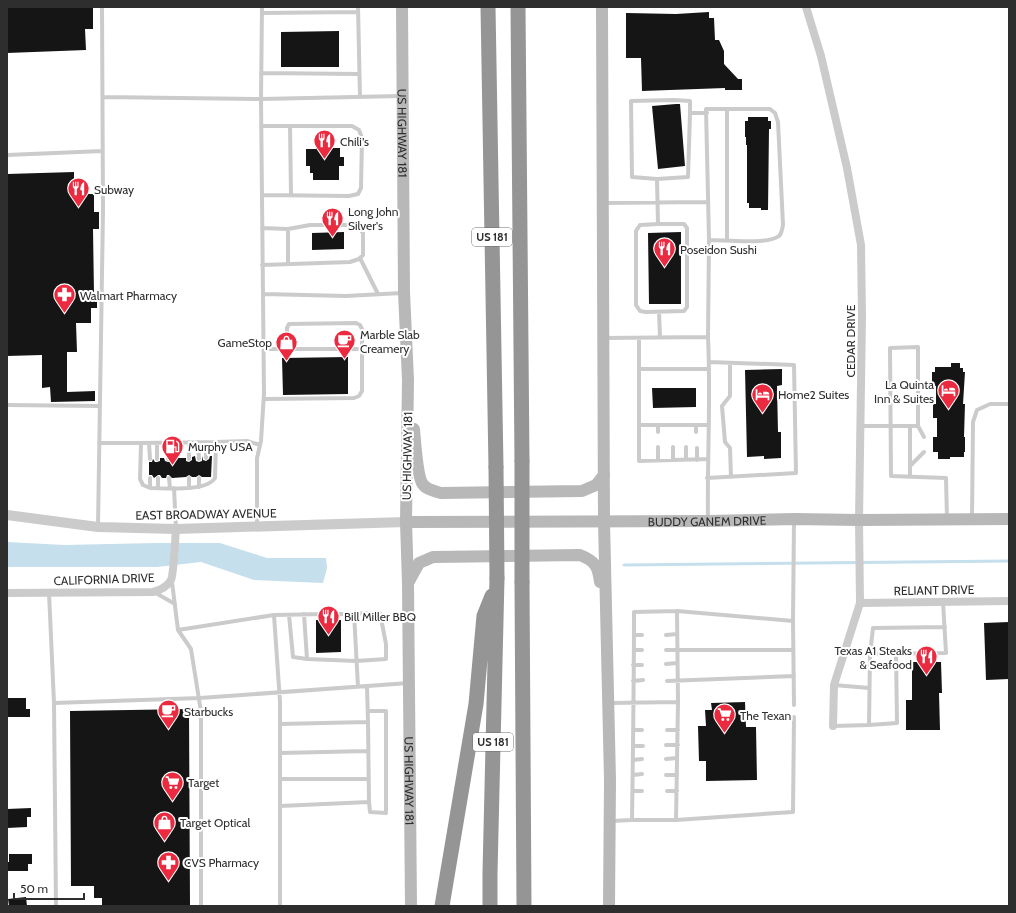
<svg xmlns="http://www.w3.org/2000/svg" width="1016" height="913" font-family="Cabin,sans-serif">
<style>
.water{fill:#c6dfec}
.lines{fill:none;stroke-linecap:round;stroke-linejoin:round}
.stream{stroke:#c6dfec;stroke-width:3}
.building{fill:#151515}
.service{stroke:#cbcbcb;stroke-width:4}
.minor{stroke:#cbcbcb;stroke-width:8}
.tertiary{stroke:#cbcbcb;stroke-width:10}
.secondary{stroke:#b8b8b8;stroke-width:12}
.motorway{stroke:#959595;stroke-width:15}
.motorway-bridge{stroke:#959595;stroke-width:15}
.labels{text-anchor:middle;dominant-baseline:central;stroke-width:4;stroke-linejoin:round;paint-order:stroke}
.shield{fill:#fff;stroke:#6d6d6d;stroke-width:1}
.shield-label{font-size:11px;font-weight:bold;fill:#2e2e2e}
.street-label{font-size:12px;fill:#2e2e2e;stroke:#fff}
.poi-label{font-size:12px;fill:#2e2e2e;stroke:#fff;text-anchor:start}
</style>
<rect width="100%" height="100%" fill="#fff"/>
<path class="water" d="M7 542 64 545 157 543H220L267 558H326L327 568 323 583 254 580 201 562 157 567H7Z"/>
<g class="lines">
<path class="stream" d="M624 565 1009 561"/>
</g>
<path class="building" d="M7 7H93V29H85L86 50 7 53Z
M709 12V18H714L715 40H719L724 51V64L738 79H742V90H725V88L642 91 641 58H626V13L676 14Z
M339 31V67H281V32Z
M676 104H680L685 166 658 169 652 106Z
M748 117H768V121H771V129H769L768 210H761V208H749V203H747V145H746V137H745V121H748Z
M316 145H325V148H340V157H344V166H339V180H313V173H310V166H306V149H316Z
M74 172V194H94V212H99V229H93L94 294H97V308H91V323H76L77 352H67V392L95 391V401L51 402 50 387 42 388V355L7 356V174Z
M344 232V249L312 250V233Z
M681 232V304H649L648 233Z
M348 357V394L283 395 282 358Z
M951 363H960V368H963V372H965L963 404H965L964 437H965V452H964V457H950V459H938V452H933V437H937V418H933V404H936V386H932V372H935V367H951Z
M782 369V385L777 386 778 432H781V458L764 459V456L747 457 745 370Z
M652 388H696V407L653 408Z
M195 456 196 461 199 462 202 461V456L203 460 206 461 209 459 210 456H212L211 477H202L199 475 196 477H192L189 475 186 477 172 478 169 475H167L166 478H162L160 475H158L154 478 152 475H149V462H152L153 459 155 462H157L160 461V458H164L165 461 168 462 171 461 172 458H186V461L189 462 192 460V457Z
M316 620H341V652L316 653Z
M1009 622V679L986 680 984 623Z
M912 662H941L942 693H939L940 730H906V700H912Z
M7 698H26V709H30V717H8Z
M745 702 746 727H756L757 780 706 781V761H699L698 726H706L705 710H712L711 703Z
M189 709 190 906H102V898H94V886H71L70 711Z
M31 808V817H27V827L7 828V809Z
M9 854H32V864H28V871H7V862H9Z
M26 897 27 906H9L8 899Z"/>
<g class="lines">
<path class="service" d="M358 7 360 97
M262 13 358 12
M261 73 359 74
M103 97 261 99 401 96
M727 109V240
M690 113 688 177 657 179 632 177 631 101 674 100 690 101V113H707
M261 126H352L359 130 362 138 361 188 358 194 349 196 262 195
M290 126 291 195
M7 155 103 151
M657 179 658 224 640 225 636 231V305L640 311 646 312 684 311 687 307V228L684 224H658
M603 203 708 202
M360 258 378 294
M288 264V229
M262 265 350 262 359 259 363 255V233L356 225H310L288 229 262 228
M263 294 346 296 402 293
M659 312 660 337
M708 337 709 240 706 109H770L775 113 778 122 783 225C782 229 782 233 779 236 767 245 725 240 709 240
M604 338 708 337C711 398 707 459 708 520
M264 349H362
M730 363V396L722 406 725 442 730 448 731 477
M639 369V338
M264 399 354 398 359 396 362 391V329L360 325 356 323 289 324 287 328V349
M7 405 99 406
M639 425H708
M658 425V432
M696 425V432
M861 426H918
M910 426V476
M924 437 918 426V347L890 348 891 476 946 478 947 519
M189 442V459
M198 442 199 459
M206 442V458
M99 443H141L140 479 143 485 150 488C166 488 206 492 215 478L216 442 247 441 260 445
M141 443 216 442
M149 443 150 459
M157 443V459
M168 443V459
M658 447V460
M673 447V460
M686 447V460
M697 448V460
M707 459 639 461V369H709
M910 466 924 452
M150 478V488
M158 478V488
M169 478 170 488
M189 478V487
M199 478V487
M707 478 796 473 794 365 709 362
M174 488 176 529
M972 518 973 422 977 410 990 404H1009
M257 526V458L261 441 264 393 261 99 262 7
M98 527 103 210 102 7
M172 582 178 630 191 649 201 712V906
M154 592 175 604
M49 593 54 703 56 906
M677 611 793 621 794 705
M354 613 358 687
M274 615 280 702V906
M289 615 293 657 307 659
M793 621 794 520
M178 630 274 615 380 613 386 644V659L356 661 307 659 304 614
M634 635H642
M666 635 677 634
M634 650H642
M666 650H793
M896 653 897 723 869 725 870 654 946 653 943 602
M870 654 873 628 945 627
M666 664 677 663
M633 665H642
M633 681 643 680
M667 681 794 676
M834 685 869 688
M367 686 368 722
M54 703 200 698 409 683
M610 703 678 702 676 820H632C633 751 634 681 634 612L677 611 678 702
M368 711H386V813L370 812 369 802
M280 724 368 722 369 802 280 806
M833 726 869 725
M633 730H642
M667 730H678
M666 745H678
M633 746H643
M280 753 368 751
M666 759 677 758
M633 760 642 759
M633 775 642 774
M666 775H677
M280 779H368
M633 791H642
M667 791H677
M676 820 793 812 794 717
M611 821 632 820"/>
<path class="minor" d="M806 7 821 56 847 168 861 245 862 316 859 520 860 603 834 685 833 726
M7 593 153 592C161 590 167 587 171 580 174 573 175 539 176 529
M860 603 1009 601"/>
<path class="tertiary" d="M7 515 98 527 176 529 406 522"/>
<g class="secondary">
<path id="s1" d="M402 7 404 292 408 380 406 522 408 583 411 906"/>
<path d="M602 7 604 521 610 780 609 906"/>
<path d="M414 429C415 440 417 474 422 483 425 489 434 491 441 493L582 491 596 485 604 475"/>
<path id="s2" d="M406 522 708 521 794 519 859 520 1009 519"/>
<path d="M408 583 419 563 433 557 580 555C595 561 598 566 600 582"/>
</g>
<path class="motorway" d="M488 7 496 467
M518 7 522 461
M522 582 524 906
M442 906 476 704 484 616 492 596
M490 906V873L497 578"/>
<path class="motorway-bridge" d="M522 461V582
M496 467 497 578"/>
</g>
<defs>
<symbol id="restaurant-pin" viewBox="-11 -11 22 30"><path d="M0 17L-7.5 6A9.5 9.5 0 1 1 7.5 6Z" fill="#eb2a40" stroke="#fff"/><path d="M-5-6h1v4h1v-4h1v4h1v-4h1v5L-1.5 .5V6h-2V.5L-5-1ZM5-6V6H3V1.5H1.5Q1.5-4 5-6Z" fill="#fff"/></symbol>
<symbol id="pharmacy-pin" viewBox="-11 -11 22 30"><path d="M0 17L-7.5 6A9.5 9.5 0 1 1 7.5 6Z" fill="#eb2a40" stroke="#fff"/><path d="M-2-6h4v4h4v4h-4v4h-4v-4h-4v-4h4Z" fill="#fff"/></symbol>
<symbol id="cafe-pin" viewBox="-11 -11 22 30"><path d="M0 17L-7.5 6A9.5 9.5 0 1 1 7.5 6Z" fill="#eb2a40" stroke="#fff"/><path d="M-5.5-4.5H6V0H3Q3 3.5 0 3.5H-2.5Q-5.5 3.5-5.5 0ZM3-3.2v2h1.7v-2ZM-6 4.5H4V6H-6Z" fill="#fff"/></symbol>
<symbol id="shop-pin" viewBox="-11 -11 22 30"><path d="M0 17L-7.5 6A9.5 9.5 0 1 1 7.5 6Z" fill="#eb2a40" stroke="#fff"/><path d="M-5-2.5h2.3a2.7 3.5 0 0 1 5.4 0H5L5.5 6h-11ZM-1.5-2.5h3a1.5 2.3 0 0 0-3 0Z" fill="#fff"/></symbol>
<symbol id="hotel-pin" viewBox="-11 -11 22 30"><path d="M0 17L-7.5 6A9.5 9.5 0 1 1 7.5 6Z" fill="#eb2a40" stroke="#fff"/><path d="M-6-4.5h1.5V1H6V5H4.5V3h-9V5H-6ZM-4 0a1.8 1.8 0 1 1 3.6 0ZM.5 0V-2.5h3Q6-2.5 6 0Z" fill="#fff"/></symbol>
<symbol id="fuel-pin" viewBox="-11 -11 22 30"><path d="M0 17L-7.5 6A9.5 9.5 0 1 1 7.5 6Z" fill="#eb2a40" stroke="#fff"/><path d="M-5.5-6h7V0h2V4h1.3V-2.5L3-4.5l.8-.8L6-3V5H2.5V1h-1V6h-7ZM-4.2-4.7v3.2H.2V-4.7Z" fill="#fff"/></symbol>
<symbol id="supermarket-pin" viewBox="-11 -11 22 30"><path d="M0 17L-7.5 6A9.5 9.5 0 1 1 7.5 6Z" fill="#eb2a40" stroke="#fff"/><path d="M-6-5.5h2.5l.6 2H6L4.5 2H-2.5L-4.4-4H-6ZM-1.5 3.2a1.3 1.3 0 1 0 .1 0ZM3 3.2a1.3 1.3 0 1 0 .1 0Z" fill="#fff"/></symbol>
</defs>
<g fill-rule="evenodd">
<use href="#restaurant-pin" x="312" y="128" width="25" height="34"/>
<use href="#restaurant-pin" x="66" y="176" width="25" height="34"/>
<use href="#restaurant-pin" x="320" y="206" width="25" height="34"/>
<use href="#restaurant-pin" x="652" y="236" width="25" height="34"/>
<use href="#pharmacy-pin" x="52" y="282" width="25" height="34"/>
<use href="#cafe-pin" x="332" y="328" width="25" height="34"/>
<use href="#shop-pin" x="274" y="330" width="25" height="34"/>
<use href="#hotel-pin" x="936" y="378" width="25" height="34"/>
<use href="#hotel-pin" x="750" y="382" width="25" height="34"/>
<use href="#fuel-pin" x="160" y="434" width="25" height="34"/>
<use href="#restaurant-pin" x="316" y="604" width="25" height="34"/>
<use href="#restaurant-pin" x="914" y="644" width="25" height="34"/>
<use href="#cafe-pin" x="156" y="698" width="25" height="34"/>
<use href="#supermarket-pin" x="712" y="702" width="25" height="34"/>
<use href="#supermarket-pin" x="160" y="770" width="25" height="34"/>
<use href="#shop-pin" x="152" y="810" width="25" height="34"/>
<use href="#pharmacy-pin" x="156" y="850" width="25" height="34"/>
</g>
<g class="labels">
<g class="shield">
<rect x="472" y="228" width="40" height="18" rx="3"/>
<rect x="473" y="733" width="40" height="18" rx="3"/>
</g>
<g class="shield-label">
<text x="492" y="237">US 181</text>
<text x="493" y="742">US 181</text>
</g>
<g class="street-label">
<text stroke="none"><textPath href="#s1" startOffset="126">US HIGHWAY 181</textPath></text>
<text transform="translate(850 341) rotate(-90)">CEDAR DRIVE</text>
<text transform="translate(407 456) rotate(-89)">US HIGHWAY 181</text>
<text transform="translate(206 514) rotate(-1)">EAST BROADWAY AVENUE</text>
<text stroke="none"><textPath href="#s2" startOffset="301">BUDDY GANEM DRIVE</textPath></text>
<text transform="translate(104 579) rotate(-2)">CALIFORNIA DRIVE</text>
<text transform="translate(934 590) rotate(-1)">RELIANT DRIVE</text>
<text stroke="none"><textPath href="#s1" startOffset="774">US HIGHWAY 181</textPath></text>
</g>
<g class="poi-label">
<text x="340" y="141">Chili's</text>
<text x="94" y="189">Subway</text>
<text x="348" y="211">Long John<tspan x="348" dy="14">Silver's</tspan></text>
<text x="680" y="249">Poseidon Sushi</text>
<text x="80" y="295">Walmart Pharmacy</text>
<text x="360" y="334">Marble Slab<tspan x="360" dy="14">Creamery</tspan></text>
<text x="272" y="342" text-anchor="end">GameStop</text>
<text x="934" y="384" text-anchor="end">La Quinta<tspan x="934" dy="14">Inn &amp; Suites</tspan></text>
<text x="778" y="394">Home2 Suites</text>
<text x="188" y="446">Murphy USA</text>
<text x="344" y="616">Bill Miller BBQ</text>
<text x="912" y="650" text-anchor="end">Texas A1 Steaks<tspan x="912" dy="14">&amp; Seafood</tspan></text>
<text x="184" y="711">Starbucks</text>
<text x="740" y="715">The Texan</text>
<text x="188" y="782">Target</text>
<text x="180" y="822">Target Optical</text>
<text x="184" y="862">CVS Pharmacy</text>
</g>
</g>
<rect width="1016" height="913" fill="none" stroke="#2e2e2e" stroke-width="16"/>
<path d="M14 893v6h70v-6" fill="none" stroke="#2e2e2e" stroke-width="2"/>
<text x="20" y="893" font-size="12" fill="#2e2e2e" stroke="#ffffff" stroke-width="3" paint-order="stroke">50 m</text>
</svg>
